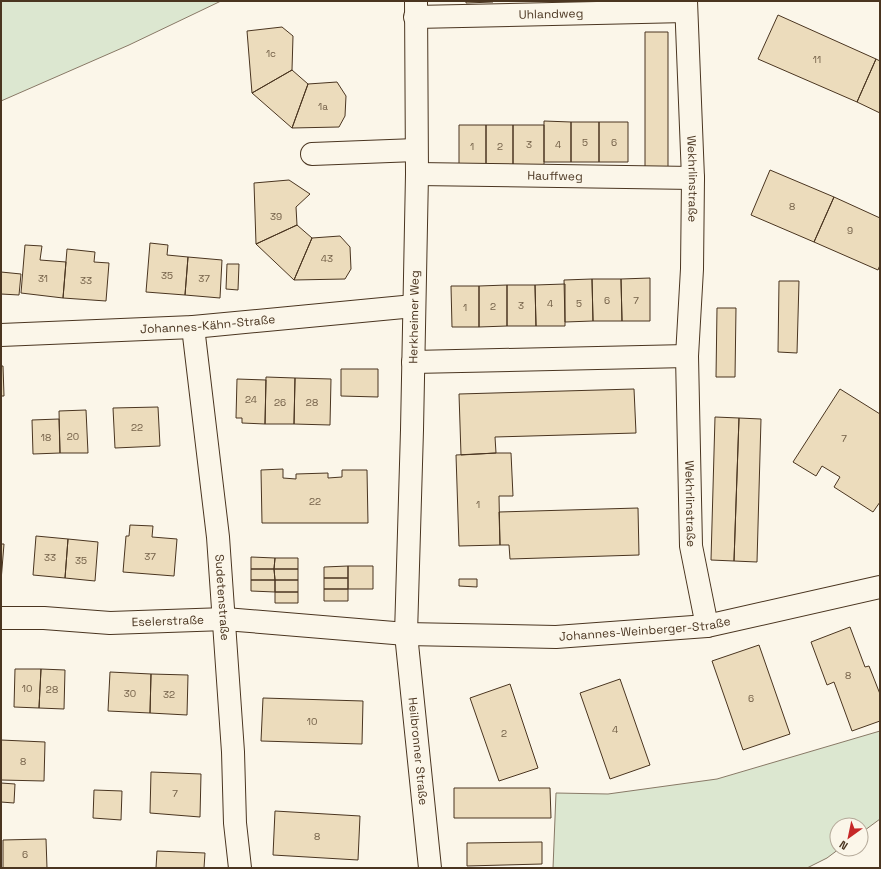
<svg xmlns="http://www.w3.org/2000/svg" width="881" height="869" font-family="'Space Grotesk',sans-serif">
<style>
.green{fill:#dce7d0;stroke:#887966}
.building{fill:#ecdcbc;stroke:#4a3520}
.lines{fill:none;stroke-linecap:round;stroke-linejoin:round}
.minor-casing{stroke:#4a3520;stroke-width:24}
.minor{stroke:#fbf6e9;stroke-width:22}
.labels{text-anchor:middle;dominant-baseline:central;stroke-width:3;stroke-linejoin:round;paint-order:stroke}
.number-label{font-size:10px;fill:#725f47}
.street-label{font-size:12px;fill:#4a3520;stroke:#fbf6e9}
</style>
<rect width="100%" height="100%" fill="#fbf6e9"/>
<path class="green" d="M1 1H221L129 45 1 101Z
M880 731V819L861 833V825H837V849H839L827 858 807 868H553L556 793 608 794 717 779Z"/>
<path class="building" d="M466 1H493V2L466 3Z
M778 15 876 59 857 102 758 59Z
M282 27 293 36 292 70 252 93 247 31Z
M645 32H668V173H645Z
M876 59 880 61V113L857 102Z
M292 70 308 84 292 128 252 93Z
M337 82 346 96 345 116 339 127 292 128 308 84Z
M544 121 571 122V162H544Z
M571 122H599V162H571Z
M599 122H628V162H599Z
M459 125H486V166H459Z
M486 125H513V166H486Z
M513 125H544V166H513Z
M770 170 834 197 814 242 751 215Z
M289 180 310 194 296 207 297 225 256 244 254 183Z
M834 197 880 218V265L878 270 814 242Z
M297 225 312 238 294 280 256 244Z
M340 236 350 247 351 269 345 279 294 280 312 238Z
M150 243 168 245 167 255 188 257 185 295 146 292Z
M25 245 42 246 40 260 66 262 63 298 21 293Z
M67 249 95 252 94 262 109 263 106 301 63 298Z
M188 257 222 260 220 298 185 295Z
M227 264H239L238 290 226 289Z
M1 272 21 274 19 295 1 294Z
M650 278V321H622L621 279Z
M592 279 593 321 565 322 564 280Z
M592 279H621L622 321H593Z
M779 281H799L797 353 778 352Z
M565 284V326H536L535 285Z
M507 285H535L536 326H507Z
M507 285V326L479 327V286Z
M451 286H479V327H452Z
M717 308H736L735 377H716Z
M1 366H3L4 396H1Z
M341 369H378V397L341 396Z
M266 377 295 378 294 424H265Z
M295 378 331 379 330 425 294 424Z
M237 379 266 380 265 424 242 423V418H236Z
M634 389 636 433 495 437 496 453 461 455 459 394Z
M840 389 880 414V502L873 512 834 487 840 477 822 466 816 476 793 462Z
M158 407 160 446 115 448 113 408Z
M86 410 88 453H60L59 411Z
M715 417 739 418 734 561 711 560Z
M739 418 761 419 757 562 734 561Z
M59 419 60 453 33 454 32 420Z
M496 453H511L513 496H499L500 545 459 546 456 455Z
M283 469V478L296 479V474L328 473V478L342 477V470H367L368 523H262L261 470Z
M638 508 639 555 510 559 509 545H500L499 512Z
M130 525 153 526 152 537 177 539 174 576 123 572 126 536H129Z
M36 536 68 539 65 578 33 575Z
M68 539 98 542 95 581 65 578Z
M1 544H4L1 581Z
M251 557 275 558 274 569H251Z
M275 558H298V569H274Z
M348 566H373V589H348Z
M348 566V578H324V567Z
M251 569H274L275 580H251Z
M274 569H298V580H275Z
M324 578H348V589H324Z
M459 579H477V587L459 586Z
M251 580H275V592L251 591Z
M275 580H298V592H275Z
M324 589H348V601H324Z
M275 592H298V603H275Z
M850 627 865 667 869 666 880 694V721L852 731 834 682 827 685 811 642Z
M759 645 790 734 743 750 712 661Z
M15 669H41L39 708 14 707Z
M41 669 65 670 64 709 39 708Z
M110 672 151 674 150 713 108 711Z
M151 674 188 675 187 715 150 713Z
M620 679 650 765 610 779 580 693Z
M510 684 538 768 499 781 470 698Z
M263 698 363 701 362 744 261 741Z
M1 740 45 742 44 781 1 780Z
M151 772 201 774 200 817 150 813Z
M1 783 15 784 14 803 1 802Z
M454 788H550L551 818H454Z
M94 790 122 791 121 820 93 818Z
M275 811 360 816 358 860 273 855Z
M46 839 47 868H3V840Z
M542 842V864L467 866V843Z
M157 851 205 853 204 868H156Z"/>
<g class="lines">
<defs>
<g id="minor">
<path id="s1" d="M416 1 417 174 412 430 406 634 430 868"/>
<path id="s2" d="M686 1 693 178 692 269 687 356 691 546 707 626"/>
<path id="s3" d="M415 17 686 11"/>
<path d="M312 154 416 150"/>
<path id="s4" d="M417 174 693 178"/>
<path id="s5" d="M193 327 218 537 233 752 235 823 240 868"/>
<path id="s6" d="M1 335 193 327 414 306"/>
<path d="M413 362 687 356"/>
<path id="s7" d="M1 618H44L110 623 225 619 406 634 556 637 707 626 880 587"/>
</g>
</defs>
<use href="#minor" class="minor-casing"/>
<use href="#minor" class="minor"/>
</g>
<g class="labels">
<g class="number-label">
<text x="271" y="53">1c</text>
<text x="817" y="59">11</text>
<text x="323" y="106">1a</text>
<text x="585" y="142">5</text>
<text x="614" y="142">6</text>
<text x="529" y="144">3</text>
<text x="558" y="144">4</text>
<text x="472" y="146">1</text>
<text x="500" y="146">2</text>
<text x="792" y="206">8</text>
<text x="276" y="216">39</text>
<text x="850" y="230">9</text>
<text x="327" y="258">43</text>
<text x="167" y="275">35</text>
<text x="43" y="278">31</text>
<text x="204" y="278">37</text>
<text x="86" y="280">33</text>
<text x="607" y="300">6</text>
<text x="636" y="300">7</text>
<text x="550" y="303">4</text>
<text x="579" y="303">5</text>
<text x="521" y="305">3</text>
<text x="493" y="306">2</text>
<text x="465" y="307">1</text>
<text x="251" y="399">24</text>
<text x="280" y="402">26</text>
<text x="312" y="402">28</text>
<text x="137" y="427">22</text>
<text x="73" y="436">20</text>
<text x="46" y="437">18</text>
<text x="844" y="438">7</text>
<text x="315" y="501">22</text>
<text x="478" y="504">1</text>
<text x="150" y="556">37</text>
<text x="50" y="557">33</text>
<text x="81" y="560">35</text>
<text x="848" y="675">8</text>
<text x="27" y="688">10</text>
<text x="52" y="689">28</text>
<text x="130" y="693">30</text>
<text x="169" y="694">32</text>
<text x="751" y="698">6</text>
<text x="312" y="721">10</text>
<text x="615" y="729">4</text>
<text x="504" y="733">2</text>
<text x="23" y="761">8</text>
<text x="175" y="793">7</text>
<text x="317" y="836">8</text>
<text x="25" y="854">6</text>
</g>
<g class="street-label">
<text stroke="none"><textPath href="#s3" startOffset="136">Uhlandweg</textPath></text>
<text stroke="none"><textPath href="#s4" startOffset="138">Hauffweg</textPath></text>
<text stroke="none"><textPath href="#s2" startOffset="178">Wekhrlinstraße</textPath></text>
<text transform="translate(414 317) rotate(-89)">Herkheimer Weg</text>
<text stroke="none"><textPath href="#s6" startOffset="207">Johannes-Kähn-Straße</textPath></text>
<text stroke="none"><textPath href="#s2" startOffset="503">Wekhrlinstraße</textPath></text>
<text stroke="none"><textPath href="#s5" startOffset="272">Sudetenstraße</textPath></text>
<text stroke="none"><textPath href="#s7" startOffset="167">Eselerstraße</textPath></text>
<text stroke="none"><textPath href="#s7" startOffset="645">Johannes-Weinberger-Straße</textPath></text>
<text stroke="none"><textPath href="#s1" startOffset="751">Heilbronner Straße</textPath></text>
</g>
</g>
<rect width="881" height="869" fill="none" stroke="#4a3520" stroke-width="4"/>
<g transform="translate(849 837) rotate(213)"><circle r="19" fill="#fbf6e9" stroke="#b4a999"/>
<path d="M0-3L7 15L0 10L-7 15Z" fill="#c62828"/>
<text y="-6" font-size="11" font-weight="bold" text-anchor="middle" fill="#4a3520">N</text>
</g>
</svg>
